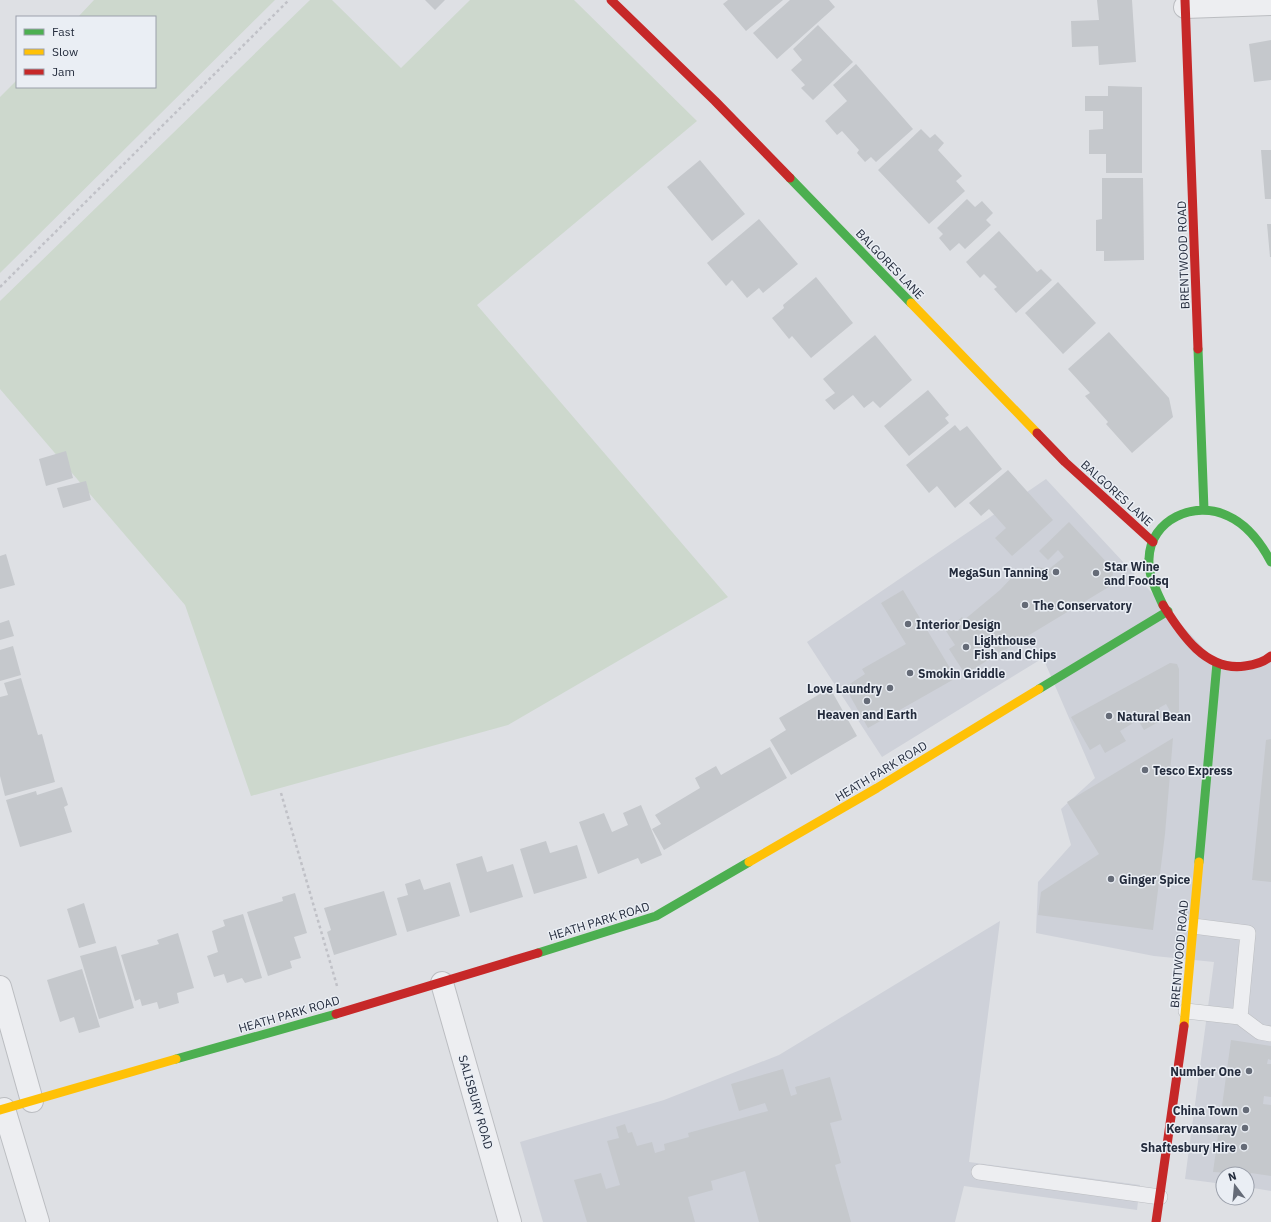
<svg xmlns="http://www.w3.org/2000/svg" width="1271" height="1222" font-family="'IBM Plex Sans',sans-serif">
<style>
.built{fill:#ced1d9}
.green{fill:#cdd8cd}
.building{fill:#c5c8cc}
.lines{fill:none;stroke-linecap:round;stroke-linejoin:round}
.lane-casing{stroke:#bbbdc1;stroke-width:16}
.street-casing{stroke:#bbbdc1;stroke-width:24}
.path{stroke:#c0c1c7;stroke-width:2.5;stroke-dasharray:3 3;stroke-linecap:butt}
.lane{stroke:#edeef1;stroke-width:15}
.street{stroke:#edeef1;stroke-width:22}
.fast{stroke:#4caf50;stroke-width:9}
.slow{stroke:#ffc107;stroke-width:9}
.jam{stroke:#c62828;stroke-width:9}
.poi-dot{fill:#656b77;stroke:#eaeef4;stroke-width:1.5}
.labels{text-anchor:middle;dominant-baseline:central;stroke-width:3;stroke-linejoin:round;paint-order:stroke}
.street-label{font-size:12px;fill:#242c3d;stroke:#eaeef4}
.poi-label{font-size:12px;font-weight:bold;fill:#242c3d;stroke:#eaeef4;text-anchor:start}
</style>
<rect width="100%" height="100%" fill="#dee0e4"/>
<path class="built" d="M1046 479 1217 663 1271 660V1191L1247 1187V1174H1223V1184L1185 1179 1214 962 1154 956 1036 933 1038 882 1071 845 1061 809 1095 778 1043 658 882 757 807 642Z
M1000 921 969 1162 1140 1185 1137 1210 964 1186 955 1222H543L520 1142 664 1100 779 1055Z"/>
<path class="green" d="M94 0H275L0 273V97L17 80V87H155V17H78Z
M310 0H332L401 68 470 0H574L697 121 477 305 728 597 508 725 251 796 185 605 0 389V301Z"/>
<path class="building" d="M425 0H445L435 10Z
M728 0H783L746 31 723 4Z
M790 0H829L835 7 777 59 753 33Z
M1097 0H1132L1136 62 1099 65 1098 46 1072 47 1071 21 1099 20Z
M818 25 853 62 813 100 801 88 805 85 791 70 802 60 793 49Z
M1271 40V80L1254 82 1249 44Z
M856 64 913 129 876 162 871 157 865 162 857 153 859 150 842 131 837 135 825 121 847 101 833 85Z
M1108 86 1142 87V173H1106V154H1089V130L1103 129V111H1085V96H1108Z
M921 129 930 138 935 134 944 143 938 150 962 176 956 181 965 191 929 224 878 170Z
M1261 150H1271V199H1265Z
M700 160 745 214 712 241 667 187Z
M1102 178H1143L1144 260 1104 261V251H1096V220L1102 219Z
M967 199 975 207 982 201 993 213 986 220 991 225 965 249 959 243 950 251 939 238 943 234 937 228Z
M759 219 798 264 763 293 759 288 747 298 732 280 726 286 707 263Z
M1267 224H1271V257H1270Z
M999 231 1037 272 1041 269 1052 280 1016 313 994 289 997 287 984 274 980 278 966 262Z
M816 277 853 323 811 358 792 336 789 339 772 318 784 308 783 305Z
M1058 282 1096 323 1063 354 1025 313Z
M1109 332 1169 398 1173 417 1132 453 1106 424 1108 422 1085 396 1090 393 1068 369Z
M875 335 912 380 880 408 873 401 864 408 853 395 834 410 825 400 835 393 823 379Z
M928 390 949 415 945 418 949 423 909 456 884 426Z
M955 425 960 431 967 426 1002 469 955 508 937 486 929 493 906 465Z
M66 451 73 478 46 486 39 459Z
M1008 470 1053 520 1012 556 995 538 1006 528 989 509 981 516 969 503Z
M86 481 91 500 63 508 57 488Z
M1069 522 1113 569 1112 585 965 674 949 649 955 645 946 631 962 617 964 620 1000 590 1020 569 1031 575 1037 567 1049 569 1064 557 1058 550 1048 560 1039 551Z
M6 554 15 585 0 589V556Z
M903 590 956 678 868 728 845 687 865 674 862 669 906 644 881 603Z
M9 620 14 636 0 640V623Z
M13 646 21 675 0 681V650Z
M1170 663 1177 664 1179 669V713L1173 716 1166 704 1159 708 1164 719 1144 730 1138 720 1120 731 1126 741 1105 753 1100 744 1090 750 1071 717Z
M21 678 38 735 42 734 55 782 5 796 0 776V697L8 695 4 683Z
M830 688 857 736 791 775 770 740 786 730 779 718Z
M1173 738 1165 834 1153 930 1038 915 1041 892 1099 854 1067 802Z
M1271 739V882L1252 880 1266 740Z
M770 747 787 778 664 850 652 829 661 824 655 815 700 788 695 778 716 766 721 775Z
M62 787 68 805 64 807 72 832 20 847 6 800 36 791 37 795Z
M641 805 662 855 641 864 638 858 598 874 579 822 604 813 612 832 628 825 623 813Z
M546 841 550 853 577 845 587 878 534 894 520 849Z
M482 856 487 872 513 864 523 897 470 913 456 864Z
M420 879 424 890 450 882 460 916 407 932 397 898 408 895 405 884Z
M384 891 397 935 334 955 327 932 331 930 324 908Z
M295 893 307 933 294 937 301 958 290 961 292 968 268 976 247 912 283 901 282 897Z
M84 903 96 943 79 948 67 909Z
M243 914 262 978 245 983 242 978 227 983 224 974 214 977 207 956 218 952 212 931 225 926 223 920Z
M178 933 194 988 177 993 179 1003 159 1009 157 1002 142 1006 140 999 135 1001 121 955 159 944 157 940Z
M116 946 134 1008 99 1019 80 956Z
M82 969 100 1027 79 1033 74 1017 60 1022 47 980Z
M1231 1040 1271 1046V1060L1268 1059 1267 1064H1271V1097L1264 1096 1263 1104 1271 1105V1176L1251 1173 1250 1177H1247V1174L1213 1172Z
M783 1069 791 1096 797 1094 795 1087 830 1077 842 1120 830 1123 841 1163 835 1165 851 1222H759L745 1171 711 1181 713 1190 688 1197 695 1222H587L574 1180 601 1173 606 1189 620 1185 607 1141 619 1138 616 1127 625 1124 628 1133 632 1132 637 1146 652 1142 655 1153 665 1150 664 1144 689 1137 688 1133 768 1111 765 1103 739 1111 731 1084Z"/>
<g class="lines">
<defs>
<path id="lane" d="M1193 926 1248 933 1240 1017
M1186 1011 1240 1017 1260 1032 1271 1034
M979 1172 1160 1197"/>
<path id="street" d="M1185 7 1271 4
M442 983 510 1222
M0 987 32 1101
M4 1109 38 1222"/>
</defs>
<use href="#lane" class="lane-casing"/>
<use href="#street" class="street-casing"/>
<path class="path" d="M0 287 289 0
M281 793 337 986"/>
<use href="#lane" class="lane"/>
<use href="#street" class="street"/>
<path class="fast" d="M790 178 911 303
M1198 349 1204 510
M1163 605C1156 590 1148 575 1149 559 1150 519 1195 500 1228 516 1248 525 1261 543 1271 562
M1039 689 1168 611
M1199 862 1217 663
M538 953 656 916 749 862
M176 1059 336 1014"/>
<path class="slow" d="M911 303 1037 433
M749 862 877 788 1039 689
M1184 1026 1199 862
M0 1110 176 1059"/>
<path class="jam" d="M611 0 715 101 790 178
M1185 0 1198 349
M1037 433 1065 462 1153 542
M1163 605C1181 634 1206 672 1245 666 1254 665 1264 662 1271 656
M336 1014 538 953
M1156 1222 1184 1026"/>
</g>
<g class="poi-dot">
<circle cx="1056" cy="572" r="4"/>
<circle cx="1096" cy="573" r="4"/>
<circle cx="1025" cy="605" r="4"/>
<circle cx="908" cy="624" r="4"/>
<circle cx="966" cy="647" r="4"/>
<circle cx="910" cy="673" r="4"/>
<circle cx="890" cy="688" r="4"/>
<circle cx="867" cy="701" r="4"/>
<circle cx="1109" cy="716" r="4"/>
<circle cx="1145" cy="770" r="4"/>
<circle cx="1111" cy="879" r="4"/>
<circle cx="1249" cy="1071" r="4"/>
<circle cx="1246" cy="1110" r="4"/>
<circle cx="1245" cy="1128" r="4"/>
<circle cx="1244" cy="1147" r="4"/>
</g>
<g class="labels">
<g class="street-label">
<text transform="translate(1183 255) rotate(-92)">BRENTWOOD ROAD</text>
<text transform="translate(890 264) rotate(46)">BALGORES LANE</text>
<text transform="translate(1117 493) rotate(42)">BALGORES LANE</text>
<text transform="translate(881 771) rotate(-31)">HEATH PARK ROAD</text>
<text transform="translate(599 921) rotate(-17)">HEATH PARK ROAD</text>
<text transform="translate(1179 954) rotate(-85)">BRENTWOOD ROAD</text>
<text transform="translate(289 1014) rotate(-16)">HEATH PARK ROAD</text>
<text transform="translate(476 1102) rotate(74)">SALISBURY ROAD</text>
</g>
<g class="poi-label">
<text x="1104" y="566">Star Wine<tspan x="1104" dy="14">and Foodsq</tspan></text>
<text x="1048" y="572" text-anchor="end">MegaSun Tanning</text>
<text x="1033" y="605">The Conservatory</text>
<text x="916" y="624">Interior Design</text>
<text x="974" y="640">Lighthouse<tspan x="974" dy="14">Fish and Chips</tspan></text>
<text x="918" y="673">Smokin Griddle</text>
<text x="882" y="688" text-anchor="end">Love Laundry</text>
<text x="867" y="714" text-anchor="middle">Heaven and Earth</text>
<text x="1117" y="716">Natural Bean</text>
<text x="1153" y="770">Tesco Express</text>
<text x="1119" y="879">Ginger Spice</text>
<text x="1241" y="1071" text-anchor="end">Number One</text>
<text x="1238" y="1110" text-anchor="end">China Town</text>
<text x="1237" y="1128" text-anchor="end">Kervansaray</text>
<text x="1236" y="1147" text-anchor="end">Shaftesbury Hire</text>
</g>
</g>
<rect x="16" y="16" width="140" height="72" fill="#eaeef4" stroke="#9ba0ab"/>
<rect x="24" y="29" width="20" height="6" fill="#4caf50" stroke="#9ba0ab"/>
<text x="52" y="36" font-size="12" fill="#242c3d">Fast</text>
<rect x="24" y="49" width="20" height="6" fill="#ffc107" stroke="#9ba0ab"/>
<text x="52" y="56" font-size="12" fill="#242c3d">Slow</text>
<rect x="24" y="69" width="20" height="6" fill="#c62828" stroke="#9ba0ab"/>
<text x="52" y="76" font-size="12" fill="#242c3d">Jam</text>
<g transform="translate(1235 1186) rotate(344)"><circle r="19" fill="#eaeef4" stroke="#9ba0ab"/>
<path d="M0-3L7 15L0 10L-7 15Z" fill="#656b77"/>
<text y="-6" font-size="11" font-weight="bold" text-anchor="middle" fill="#242c3d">N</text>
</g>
</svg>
